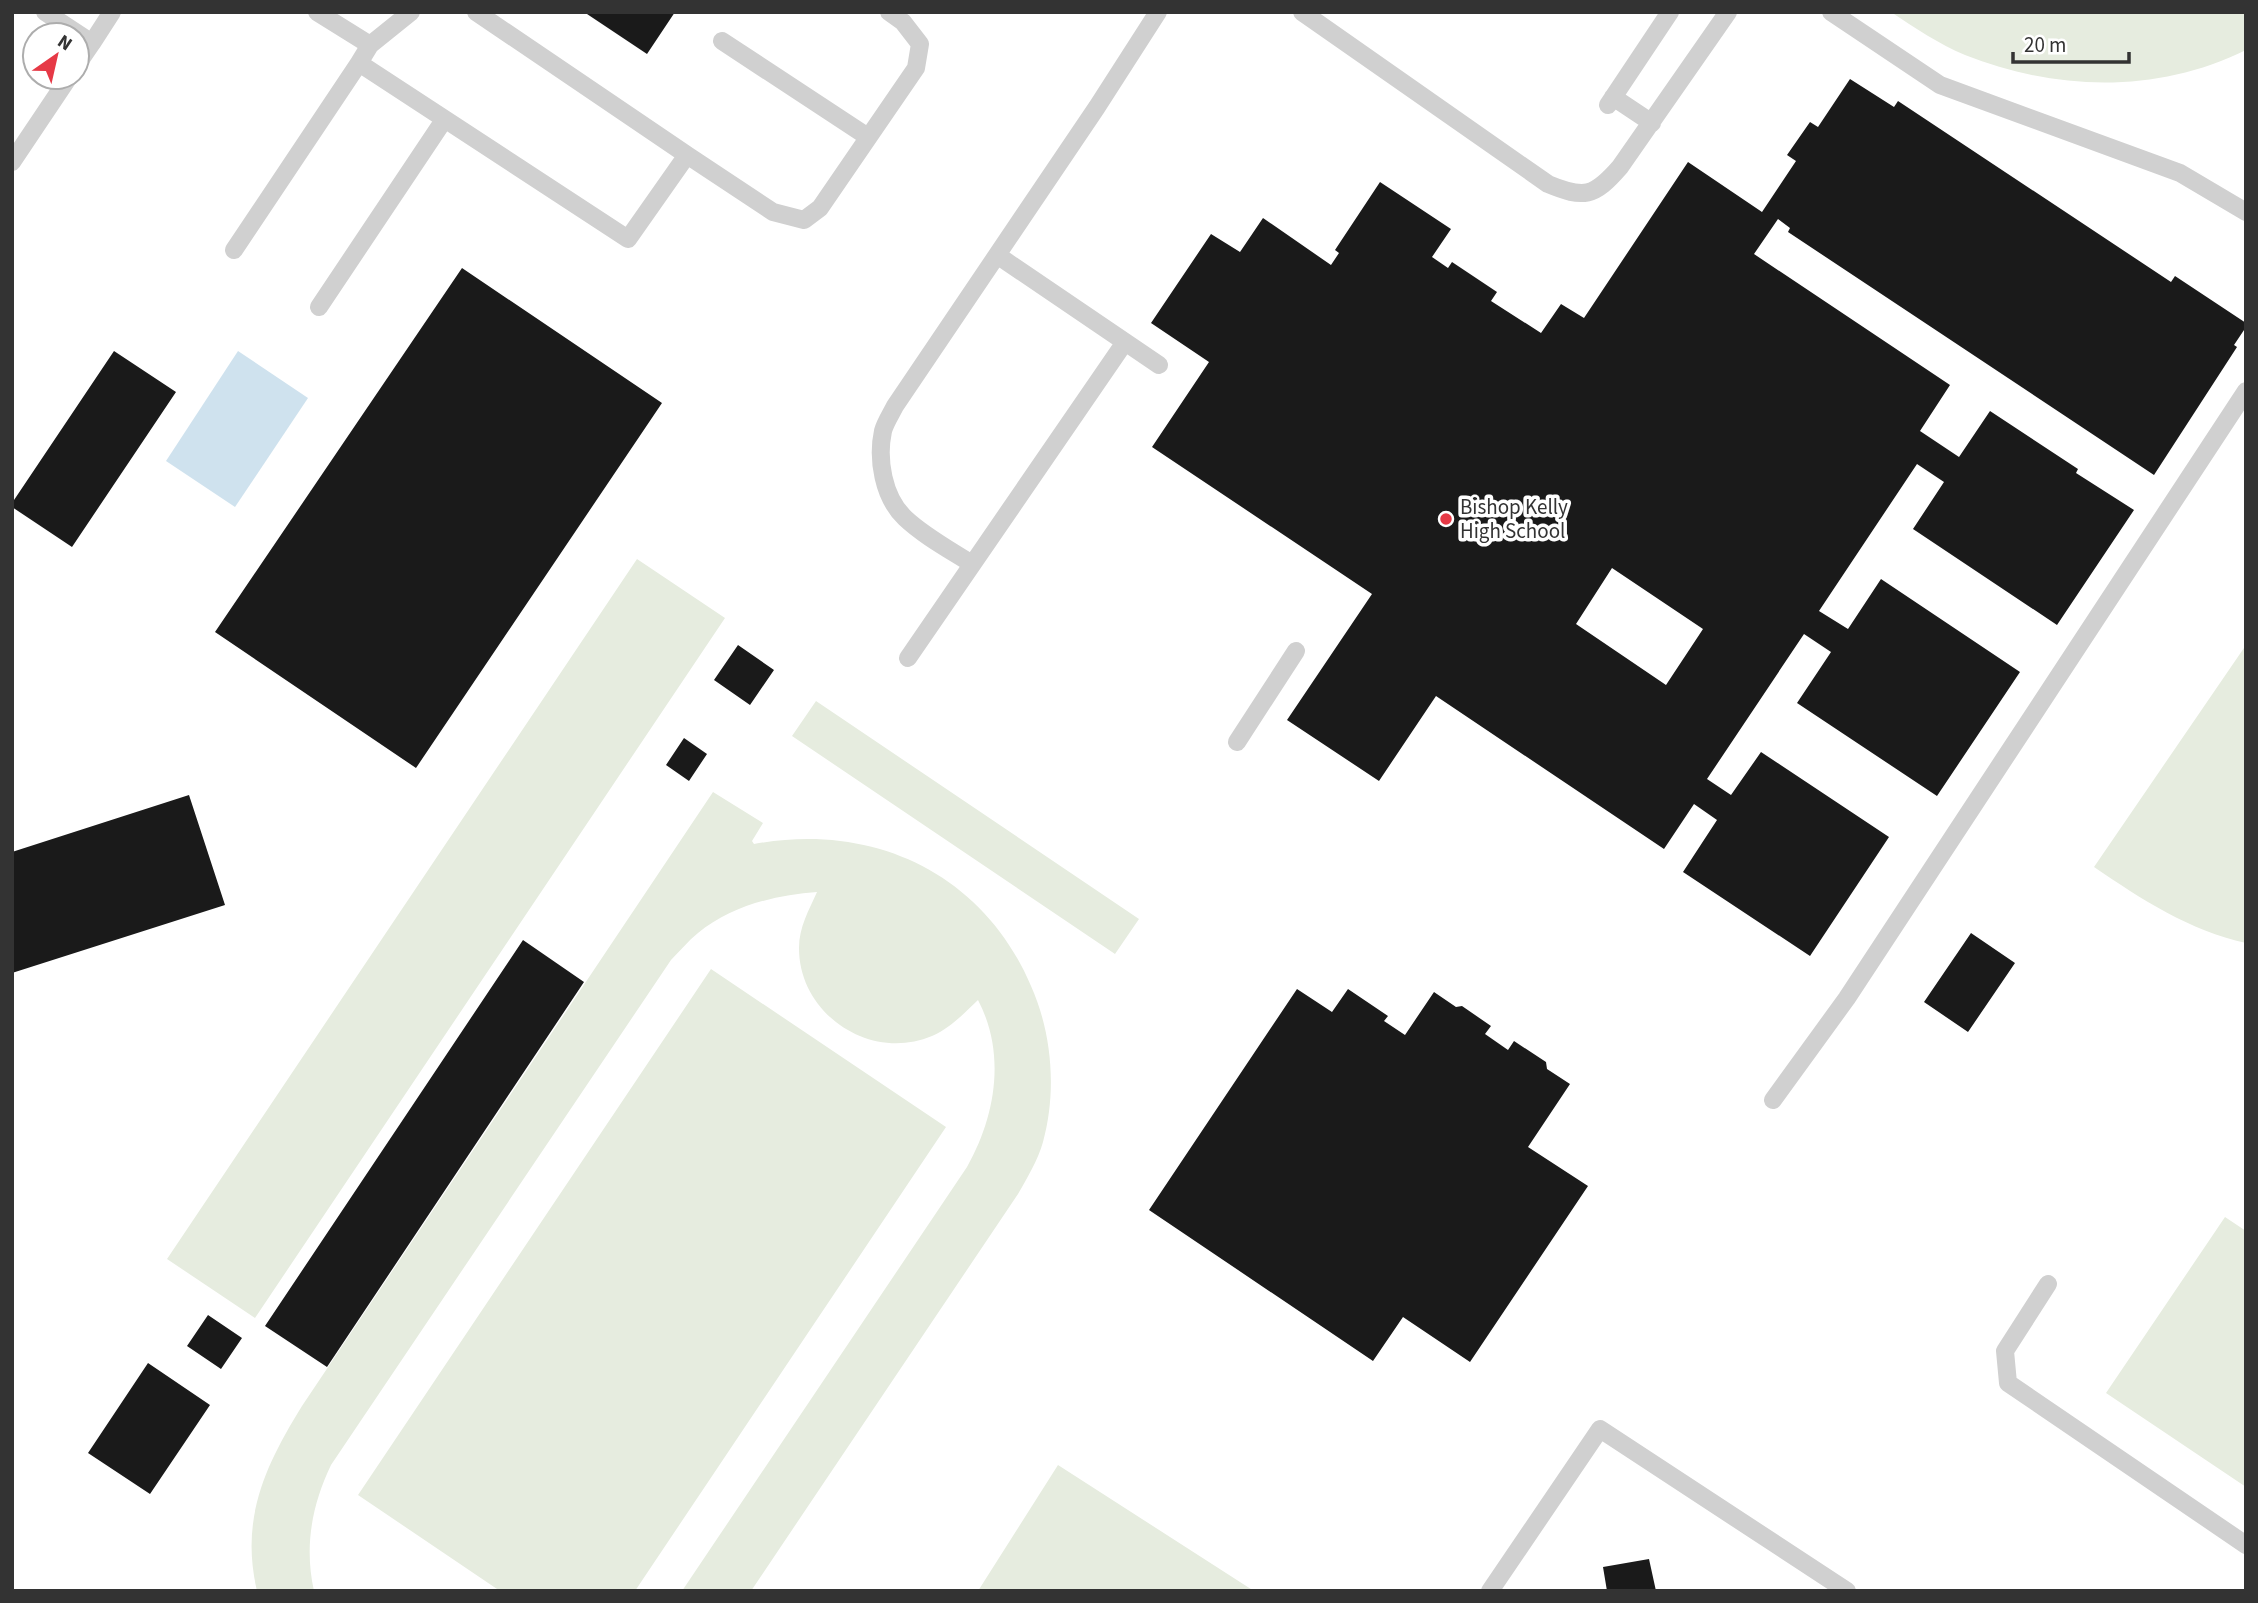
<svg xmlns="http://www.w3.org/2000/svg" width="2258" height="1603" font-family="'Source Sans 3',sans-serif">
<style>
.green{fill:#e6ecdf}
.water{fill:#cfe2ee}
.building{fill:#1a1a1a;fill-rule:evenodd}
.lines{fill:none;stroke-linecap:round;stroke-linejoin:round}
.lane{stroke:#d0d0d0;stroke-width:18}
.poi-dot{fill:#e63946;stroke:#fff;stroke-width:2.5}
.labels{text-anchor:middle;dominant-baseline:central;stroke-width:7;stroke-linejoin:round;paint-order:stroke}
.poi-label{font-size:21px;fill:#333;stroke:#fff;text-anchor:start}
</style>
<rect width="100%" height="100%" fill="#fff"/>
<path class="green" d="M1891 12H2246V50C2157 94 2056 91 1965 55 1939 44 1915 28 1891 12Z
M637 559 725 618 255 1318 167 1259Z
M2246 645V943C2190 931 2141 899 2094 867Z
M816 701 1139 919 1115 954 792 736Z
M713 792 763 823 752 841 754 844C873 822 983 873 1031 986 1052 1033 1057 1091 1043 1142 1038 1160 1027 1178 1018 1194L751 1591H682L967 1167C996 1116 1006 1053 978 1000 963 1014 952 1027 932 1036 871 1062 799 1015 799 948 799 927 809 910 817 892 775 895 731 906 698 933 688 941 680 951 671 960L331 1465C312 1505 304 1546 314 1591H257C240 1519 265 1466 302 1406Z
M711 969 946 1127 635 1591H500L358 1495Z
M2225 1217 2246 1231V1487L2106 1393Z
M1058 1465 1254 1591H978Z"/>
<path class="water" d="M238 351 308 398 235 507 166 461Z"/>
<path class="building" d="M584 12H675L647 54Z
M1850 79 1894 107 1898 101 2171 282 2175 276 2246 323V327L2234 345 2237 347 2154 475 1788 232 1790 228 1778 219 1754 254 1950 385 1920 431 1959 457 1990 411 2078 469 2076 473 2134 510 2057 625 1913 529 1944 482 1917 464 1819 611 1848 629 1881 579 2020 672 1937 796 1797 703 1831 652 1804 634 1707 779 1731 795 1761 752 1889 837 1810 956 1683 872 1717 820 1694 804 1664 849 1436 696 1379 781 1287 720 1372 594 1152 447 1209 362 1151 323 1211 234 1240 252 1263 218 1331 265 1339 253 1335 250 1380 182 1451 229 1432 257 1448 268 1452 262 1497 292 1491 301 1541 333 1561 304 1584 318 1688 162 1762 212 1796 161 1787 155 1810 122 1818 127ZM1612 568 1703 629 1666 685 1576 624Z
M462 268 662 403 416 768 215 632Z
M114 351 176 392 72 547 12 507V503Z
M738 645 774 670 750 705 714 680Z
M684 738 707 754 689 781 666 765Z
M189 795 225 905 12 973V852Z
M1971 933 2015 963 1968 1032 1924 1002Z
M523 940 584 982 327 1367 265 1326Z
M1297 989 1332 1012 1348 989 1388 1016 1384 1021 1405 1035 1434 992 1456 1007 1462 1006 1491 1026 1485 1034 1508 1050 1514 1041 1546 1062 1547 1069 1570 1084 1528 1147 1588 1186 1470 1362 1403 1317 1373 1361 1149 1210Z
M208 1315 242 1338 221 1369 187 1346Z
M148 1363 210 1405 150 1494 88 1453Z
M1649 1559 1656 1591H1607L1603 1567Z"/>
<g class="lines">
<path class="lane" d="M45 12 92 43 77 65
M317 12 370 45
M411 12 370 45 359 63 628 239 687 155 476 12
M1302 12 1548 184C1584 199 1594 197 1620 167L1728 12
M1831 12 1940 85 2180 173 2246 212
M722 41 868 137
M92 43 112 12
M1613 97 1652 123
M1608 105 1670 12
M687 155 773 212 804 220 820 208 916 68 920 44 903 22 889 12
M12 162 69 77
M234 250 359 63
M997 255 1159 365
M319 307 444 120
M972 564C950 550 924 536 905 518 883 497 877 459 883 431 885 423 891 414 895 406L1097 107 1158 12
M908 658 1125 342
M1237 742 1296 651
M1773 1100 1847 998 2246 391
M2048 1284 2005 1351 2008 1383 2246 1545
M1490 1591 1600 1429 1847 1591"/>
</g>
<circle class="poi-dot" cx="1446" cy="519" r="7"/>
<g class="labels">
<g class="poi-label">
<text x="1460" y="507">Bishop Kelly<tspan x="1460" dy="24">High School</tspan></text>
</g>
</g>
<rect width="2258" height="1603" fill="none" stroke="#333333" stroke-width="28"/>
<g transform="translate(56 56) rotate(34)"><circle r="33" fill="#ffffff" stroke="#adadad" stroke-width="2"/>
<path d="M0-5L12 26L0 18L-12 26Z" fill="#e63946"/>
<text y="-10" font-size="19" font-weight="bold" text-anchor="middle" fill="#333333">N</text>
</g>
<path d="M2013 52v10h116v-10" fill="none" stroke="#333333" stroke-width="3.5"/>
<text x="2024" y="52" font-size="21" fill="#333333" stroke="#ffffff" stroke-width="5" paint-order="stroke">20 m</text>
</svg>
